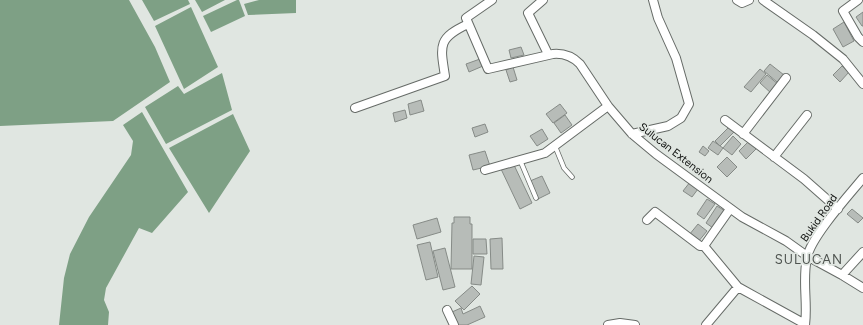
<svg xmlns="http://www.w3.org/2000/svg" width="863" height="325" font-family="Figtree,sans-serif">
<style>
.water{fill:#7ea085}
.building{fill:#b7bcb8;stroke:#868b87}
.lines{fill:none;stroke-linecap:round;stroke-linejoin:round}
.lane-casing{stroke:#666b67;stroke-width:5.5}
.street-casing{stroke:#666b67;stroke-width:10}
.lane{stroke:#fff;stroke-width:4}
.street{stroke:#fff;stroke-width:8}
.labels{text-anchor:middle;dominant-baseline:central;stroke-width:3.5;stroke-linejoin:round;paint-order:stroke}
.street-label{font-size:11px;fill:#0e100e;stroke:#e0e6e1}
.quarter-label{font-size:13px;letter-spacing:1px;fill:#4f5450;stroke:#e0e6e1}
</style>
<rect width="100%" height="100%" fill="#e0e6e1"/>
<path class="water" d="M0 0H129L155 47 170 82 113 121 0 126Z
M142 0H188L190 4 154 21Z
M195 0H225L202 12Z
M237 0H239L245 16 211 32 203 16Z
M259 0H296V13L248 15 244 4Z
M191 7 218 67 184 89 155 26Z
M222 73 232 110 166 144 145 107 178 86 184 94Z
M142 112 188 192 152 233 139 228 106 288 104 300 109 312 108 325H59L64 278 70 254 89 217 131 155 133 141 123 125Z
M233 114 250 151 209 213 169 148Z"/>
<path class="building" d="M863 12V26H862L856 17Z
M844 22 854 41 843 47 833 29Z
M521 47 524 55 511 58 509 50Z
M480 59 483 66 469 72 466 64Z
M770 64 784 75 777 82 764 71Z
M842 66 849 72 840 82 833 75Z
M513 67 517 80 510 82 506 70Z
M760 69 766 74 751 92 744 87Z
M767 75 779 85 772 94 760 83Z
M421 100 424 111 410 115 408 104Z
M560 104 567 113 553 123 546 114Z
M405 110 407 118 395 122 393 113Z
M565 115 572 125 561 133 554 123Z
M485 124 488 132 475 137 472 128Z
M729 127 734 132 720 146 715 141Z
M542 129 548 139 537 146 530 136Z
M733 136 741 144 732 155 723 148Z
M713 141 723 148 718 155 708 148Z
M749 141 756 149 746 159 739 151Z
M703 146 709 151 705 156 699 152Z
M485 151 490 166 473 170 469 155Z
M727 157 737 167 727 177 717 167Z
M514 165 532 203 520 209 501 169Z
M542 176 550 193 538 199 530 181Z
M690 182 698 189 692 197 683 191Z
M707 199 715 204 704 219 697 214Z
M717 206 725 211 713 228 706 223Z
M852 209 863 218 858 223 847 214Z
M454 217H470V224H472V269H451L452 223H454Z
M437 218 441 232 417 239 413 225Z
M698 224 707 231 698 242 689 235Z
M502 238 503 269H491L490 239Z
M473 239H486L487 254H473Z
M430 242 438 277 426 280 417 245Z
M445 248 455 287 443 290 433 251Z
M474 256 484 257 481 285 471 284Z
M472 286 480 294 464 310 455 301Z
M480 306 485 317 467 325H458L452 312 461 308 463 314Z"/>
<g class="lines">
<defs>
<path id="lane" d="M555 146 564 168 572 177
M520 160 536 198"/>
<path id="street" d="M492 0 466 18 488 69 553 54C564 53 572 56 580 64L608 106 632 134 656 154 742 217 786 241 807 256 842 275 863 288
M543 0 528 13 548 54
M737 0 742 3 749 0
M763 0 813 35 843 59 863 84
M858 0 843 11 858 37 863 42
M355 108 445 76C440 45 438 38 468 24
M725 120 804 179 838 209
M632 134 668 126 681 118 689 104 676 58 658 18 653 0
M743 134 786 78
M774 157 807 115
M485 170 545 153 608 106
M647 220 655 212 700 246H704L730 209
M704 246 738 287 805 324
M842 275 863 252
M447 310 454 325
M608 325 620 323 635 325
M706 325 738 287
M805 325C808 303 802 280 807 258 810 238 849 195 863 178"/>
</defs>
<use href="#lane" class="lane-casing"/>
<use href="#street" class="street-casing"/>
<use href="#lane" class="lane"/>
<use href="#street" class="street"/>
</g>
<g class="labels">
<g class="street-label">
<text transform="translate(676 153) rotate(38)">Sulucan Extension</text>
<text transform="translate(819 218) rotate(-55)">Bukid Road</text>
</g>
<g class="quarter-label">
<text x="809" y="259">SULUCAN</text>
</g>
</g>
</svg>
